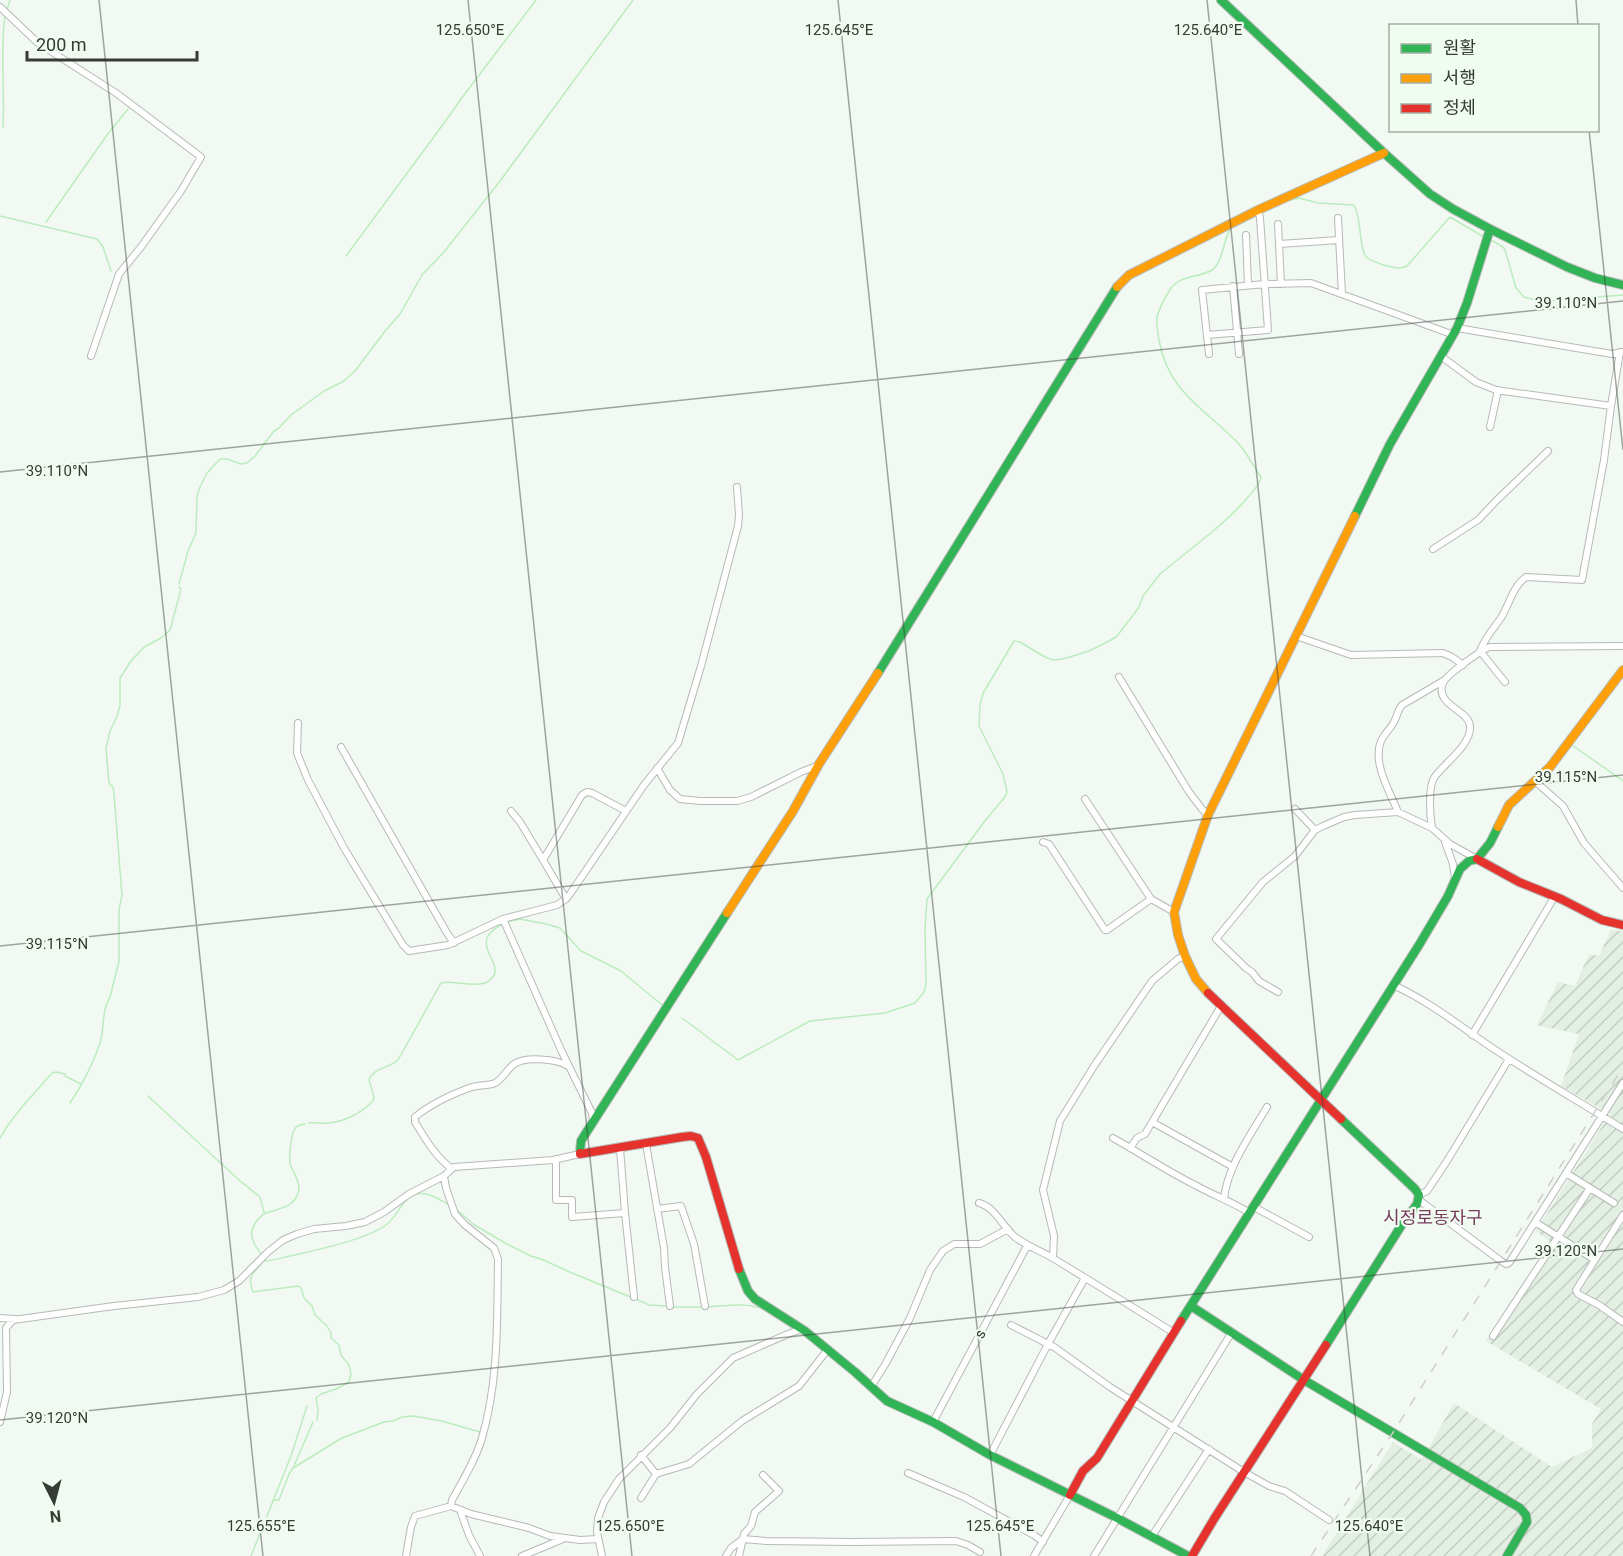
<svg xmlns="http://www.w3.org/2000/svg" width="1623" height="1556" font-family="Roboto,'Noto Sans KR',sans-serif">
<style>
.industrial{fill:url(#industrial-furrows)}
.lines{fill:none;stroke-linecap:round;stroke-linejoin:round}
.stream{stroke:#bbecbe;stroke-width:1.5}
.street-casing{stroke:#b6bab6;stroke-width:8}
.fast-casing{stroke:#b6bab6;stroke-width:10}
.slow-casing{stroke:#b6bab6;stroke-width:10}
.jam-casing{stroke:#b6bab6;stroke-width:10}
.street{stroke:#fdfefd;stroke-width:6}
.fast{stroke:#30b455;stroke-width:8}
.slow{stroke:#ff9f0a;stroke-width:8}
.jam{stroke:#e5322d;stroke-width:8}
.rail{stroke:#cdcecd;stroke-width:1.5;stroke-dasharray:10 10;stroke-linecap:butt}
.ticks{fill:none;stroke:#363b36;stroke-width:1.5;stroke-opacity:0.45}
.labels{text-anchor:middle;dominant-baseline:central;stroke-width:4.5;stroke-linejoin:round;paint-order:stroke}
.street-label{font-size:15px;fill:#363b36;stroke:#effcef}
.quarter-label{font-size:18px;fill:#77395e;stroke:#effcef}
.ticks-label{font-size:15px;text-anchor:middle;fill:#363b36;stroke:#effcef;stroke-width:4.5;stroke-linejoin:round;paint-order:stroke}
</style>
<defs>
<pattern id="industrial-furrows" width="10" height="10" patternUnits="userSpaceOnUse" patternTransform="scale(1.5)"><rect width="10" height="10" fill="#e3efe3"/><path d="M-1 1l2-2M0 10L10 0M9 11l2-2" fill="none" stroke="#c3cec3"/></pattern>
</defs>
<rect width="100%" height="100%" fill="#f2f9f2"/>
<path class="industrial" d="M1611 930 1623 931V1556H1322L1393 1442 1422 1460 1454 1403 1552 1467 1592 1448V1424L1601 1409 1486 1341 1551 1242 1536 1231 1610 1114 1561 1086 1579 1034 1537 1025 1558 982 1575 986 1589 954 1599 956Z"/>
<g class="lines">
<path class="stream" d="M7 10 10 0
M3 127C5 89 0 51 5 14
M1290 200 1299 198 1318 203 1354 205C1362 220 1359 249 1366 257 1371 261 1378 263 1384 265 1392 267 1399 270 1407 266L1450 217 1484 237
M0 216 97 239 103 247 111 271
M46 222 107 135 128 109
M1491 240 1503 247 1505 250 1516 288 1524 297 1543 302 1569 299 1623 295
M346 256 447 119 461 99 536 0
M1213 531C1224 522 1260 489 1261 477 1253 466 1247 453 1238 443 1204 408 1168 392 1159 340 1158 333 1156 324 1157 317 1159 309 1166 296 1171 288 1181 275 1199 278 1212 270 1223 263 1223 239 1231 228
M179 584 188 551 196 533 197 496 200 487 207 473 220 459H227L241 464 247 463 255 456 274 431 279 428 291 415 324 391 344 381 355 371 386 330 400 314 422 275 444 252 500 181 633 0
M985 690 1014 641 1020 642 1045 657 1053 660 1063 659 1089 651 1109 641 1117 636 1134 614 1139 607 1143 596 1160 574 1212 532
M1572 745 1623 781
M507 922 520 919 546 924 560 928 581 951 621 971 662 1005
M682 1018 738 1060 810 1021 885 1013 915 1003 924 992 926 984 925 929 927 899 984 822 1005 797 1007 792 1003 774 979 726 980 704 984 691
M148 1096 239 1180 260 1197 264 1212
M373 1101 374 1097 369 1080C373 1068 389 1068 398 1060L441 983C454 979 482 991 492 978 506 963 466 943 501 925
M70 1103C82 1085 93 1064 100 1043 105 1028 101 1011 110 997L119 961V909L122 896 114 794 113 787 109 783 106 748 110 731 116 719 120 706V678L131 661 144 647 161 638 170 630 180 593 181 589 179 587
M309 1123C315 1122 322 1124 328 1123 344 1122 361 1113 372 1102
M0 1138 8 1125 22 1107 52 1073 56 1072 65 1074V1076L81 1084
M456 1209 473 1224 505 1243 531 1256 541 1259 572 1273 633 1298
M262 1255C254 1245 247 1234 256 1222 259 1218 262 1214 266 1213 280 1208 295 1208 299 1190 300 1181 293 1172 290 1164 289 1157 291 1132 296 1127 298 1125 302 1125 305 1124
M264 1260C255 1273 246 1274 253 1292L298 1286 301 1288 304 1298 312 1306 315 1315 327 1326 331 1333V1338L339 1345 341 1355 349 1365 351 1374 349 1382 336 1389 321 1394 316 1398 318 1410 317 1420
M263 1261C272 1261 281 1258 290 1256 316 1250 365 1240 386 1225 398 1216 401 1200 414 1195 426 1190 438 1199 448 1204
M636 1299 649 1305 667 1306
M672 1307H703
M708 1307C726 1306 746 1302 763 1309
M294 1466 313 1422
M273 1500H279L289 1474 293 1468 342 1438 384 1422 393 1421 402 1417 413 1416 442 1421 480 1432
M251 1556 291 1456 307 1406"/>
<defs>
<path id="street" d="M0 7 38 43 116 93 201 157 181 191 141 247 119 274 91 356
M1338 218 1342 294
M1278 224 1281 284
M1246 235 1248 285
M1279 244 1339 240
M1233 286 1239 354
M1457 328 1612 354 1622 352
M1207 335 1268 330 1260 218 1258 210
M1209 354 1202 290 1265 284 1311 283 1454 335
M1442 357 1476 382 1496 390 1611 406
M1490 427 1498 390
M1433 549 1478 520 1497 500 1548 451
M1296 636 1351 655 1443 653 1452 657 1463 665
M1119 677 1189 792 1202 809 1208 815
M1505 682 1480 651C1485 638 1493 629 1501 618 1509 605 1513 586 1526 577L1582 580 1604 460 1611 406 1620 352
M298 723 297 753 308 780 344 848 403 945 409 951 448 945 503 919 557 905 566 899 570 894 644 785 678 743 701 666 738 526 739 515 737 487
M341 747 447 933 454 943
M657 768 670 790 680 799 700 801H737L751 797 801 772 819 765
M1536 782 1563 806 1584 843 1623 888
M1085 799 1151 899 1174 912
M1295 809 1315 830
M511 811 520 822 543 860
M1398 812C1390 792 1372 763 1381 741 1384 734 1391 728 1394 722 1397 716 1398 710 1402 705L1443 681
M1043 842 1049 844 1105 930H1107L1151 899
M1445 842 1453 864 1455 878
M1477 859 1450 844 1432 828C1430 816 1428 788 1434 778 1443 764 1472 745 1470 726 1469 710 1434 705 1443 683 1445 676 1481 650 1490 647L1623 646
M566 899 543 860 582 795 587 792 592 793 626 811
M503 919 562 1052 592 1113 593 1121
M1393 985C1429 1001 1461 1027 1494 1049 1536 1077 1580 1102 1623 1129
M1278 992 1259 981 1252 972 1246 968 1216 939 1263 882 1295 856 1315 830 1323 826 1344 817 1355 815 1398 812 1432 828
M1472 1035 1555 896
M1152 1122 1233 1167
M1113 1138C1140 1153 1167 1171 1195 1185 1213 1195 1232 1202 1250 1213
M646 1144 664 1248 665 1267 670 1306
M620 1148 625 1213 634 1297
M1130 1148 1137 1138 1145 1134 1221 1006
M556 1159V1200H572V1217L625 1213
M452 1169C435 1156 426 1140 415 1122V1117C431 1104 452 1094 472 1087 479 1085 488 1086 495 1083 503 1079 507 1069 514 1064 526 1056 556 1059 568 1066
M1566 1173 1614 1203
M444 1176 446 1188 455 1214 465 1225 494 1248 498 1259C497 1319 499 1380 482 1438 476 1459 463 1480 452 1500L451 1506
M1419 1195 1427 1191 1447 1161 1509 1059
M1224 1199C1227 1167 1251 1134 1267 1107
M1419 1200 1501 1261 1506 1264 1509 1263 1623 1083
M979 1203C995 1207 1003 1227 1015 1237 1028 1247 1042 1251 1056 1260 1095 1284 1135 1308 1174 1333
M1254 1207 1309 1237
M657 1209 681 1206 694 1244 705 1306
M1623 1215 1576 1290 1578 1294 1599 1305 1623 1322
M1535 1222 1595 1260
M1053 1258 1054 1236 1043 1190 1060 1121 1094 1066 1152 981 1178 959 1185 956
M0 1318 15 1319
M1011 1325 1054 1347 1110 1387 1244 1472 1269 1486 1285 1491 1329 1520
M1493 1336 1590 1188
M871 1387 886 1363 910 1318 930 1270 943 1251 954 1244H980L1008 1229
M0 1422 7 1392 6 1328 13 1320 114 1306 198 1297 224 1290 239 1281 268 1252 283 1240 297 1234 314 1229 346 1226 365 1222 384 1212 409 1194 444 1176 454 1167 553 1160 580 1154
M933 1422 1027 1246
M641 1455 656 1474
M990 1455 1048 1344 1085 1278
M908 1473 964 1497 1034 1535 1043 1542
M641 1498 656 1474 689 1464 742 1421 799 1386 828 1349
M462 1510 461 1513 469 1535 480 1556
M1152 1536 1209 1449
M406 1556 411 1527 415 1516 451 1506 471 1514 529 1528 550 1536 580 1540 598 1539
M522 1556 563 1539
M602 1556 597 1532 598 1518 604 1502 619 1479 670 1428 697 1394 733 1358 788 1334 799 1330 804 1331
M726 1556 731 1548 743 1539 766 1541 852 1542 956 1541 968 1545 980 1552
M739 1556 744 1534 751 1526 755 1512 779 1491 763 1475
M1034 1556 1070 1495
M1094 1556 1232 1332"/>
<path id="fast" d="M1221 0 1384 153 1430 194 1453 209 1490 229 1567 267 1595 278 1623 285
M1355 516 1390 444 1457 328 1467 303 1490 229
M878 673 1117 287
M580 1153 581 1141 584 1136 727 913
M739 1269 748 1291 755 1299 805 1331 855 1372 887 1401 933 1422 990 1455 1117 1518 1188 1556
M1191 1306 1304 1380 1520 1508 1526 1515 1527 1522 1507 1556
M1181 1321 1419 945 1448 896 1460 869 1469 861 1477 859 1490 843 1498 827
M1326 1345 1401 1226 1417 1204 1419 1195 1415 1189 1341 1119"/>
<path id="slow" d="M1117 287 1129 275 1258 210 1384 153
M1498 827 1509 805 1550 767 1623 670
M727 913 793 811 819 764 878 673
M1208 993 1196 979 1185 956 1178 935 1174 912 1208 815 1355 516"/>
<path id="jam" d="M1477 859 1519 882 1561 899 1602 920 1623 925
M1208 993 1341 1119
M580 1153V1154L682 1137 691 1136 698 1138 706 1157 739 1269
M1070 1495 1083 1471 1097 1458 1181 1321
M1192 1556 1214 1519 1326 1345"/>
</defs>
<use href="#street" class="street-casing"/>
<use href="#fast" class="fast-casing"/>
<use href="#slow" class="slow-casing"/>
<use href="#jam" class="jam-casing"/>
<use href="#street" class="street"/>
<use href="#fast" class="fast"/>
<use href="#slow" class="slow"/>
<use href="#jam" class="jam"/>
<path class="rail" d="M1623 1206V1205
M1311 1556 1392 1434 1623 1067"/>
</g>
<path class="ticks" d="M99 0 263 1556M468 0 632 1556M838 0 1001 1556M1207 0 1370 1556M1576 0 1578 26M1589 130 1623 450M0 472 1623 301M0 946 1623 775M0 1420 1623 1249"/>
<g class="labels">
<g class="street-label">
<text transform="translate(980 1334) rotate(-63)">s</text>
</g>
<g class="quarter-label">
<text x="1433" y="1217">시정로동자구</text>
</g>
</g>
<g class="ticks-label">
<text x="470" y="35">125.650°E</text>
<text x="839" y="35">125.645°E</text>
<text x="1208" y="35">125.640°E</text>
<text x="1566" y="308">39.110°N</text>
<text x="57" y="476">39.110°N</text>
<text x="1566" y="782">39.115°N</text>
<text x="57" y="949">39.115°N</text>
<text x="1566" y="1256">39.120°N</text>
<text x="57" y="1423">39.120°N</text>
<text x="261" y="1531">125.655°E</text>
<text x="630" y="1531">125.650°E</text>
<text x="1000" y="1531">125.645°E</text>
<text x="1369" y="1531">125.640°E</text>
</g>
<rect x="1389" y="24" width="210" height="108" fill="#effcef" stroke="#a5afa5" stroke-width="1.5"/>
<rect x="1401" y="44" width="30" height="9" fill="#30b455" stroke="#a5afa5" stroke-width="1.5"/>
<text x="1443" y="54" font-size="18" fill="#363b36">원활</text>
<rect x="1401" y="74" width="30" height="9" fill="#ff9f0a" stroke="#a5afa5" stroke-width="1.5"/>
<text x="1443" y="84" font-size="18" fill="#363b36">서행</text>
<rect x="1401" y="104" width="30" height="9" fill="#e5322d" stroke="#a5afa5" stroke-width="1.5"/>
<text x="1443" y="114" font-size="18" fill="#363b36">정체</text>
<g transform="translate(54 1502) rotate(174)" stroke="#effcef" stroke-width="4.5" paint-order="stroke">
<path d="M0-4.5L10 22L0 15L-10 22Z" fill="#363b36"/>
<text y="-9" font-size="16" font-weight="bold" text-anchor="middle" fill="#363b36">N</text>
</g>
<path d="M27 51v9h170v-9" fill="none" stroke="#363b36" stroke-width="3"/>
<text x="36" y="51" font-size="18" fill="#363b36" stroke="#effcef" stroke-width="4.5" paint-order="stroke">200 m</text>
</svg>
